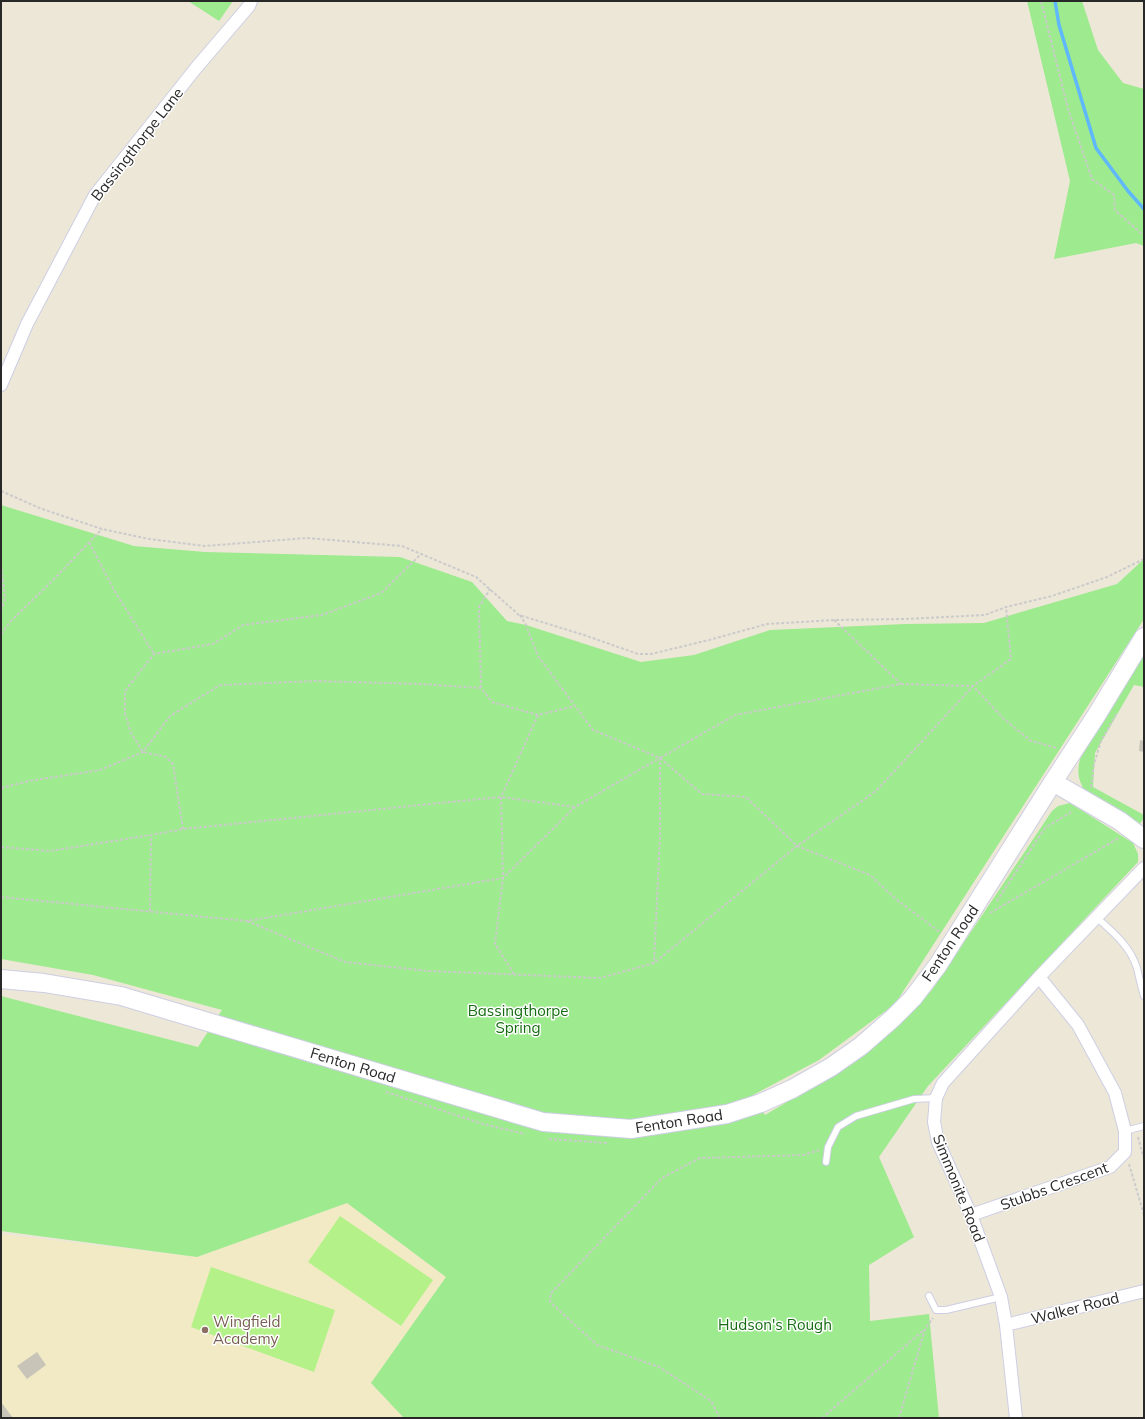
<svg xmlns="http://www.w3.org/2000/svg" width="1145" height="1419" font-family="Mulish,sans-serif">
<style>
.education{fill:#f1eac5}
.green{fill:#9eea8e}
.pitch{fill:#b4f289}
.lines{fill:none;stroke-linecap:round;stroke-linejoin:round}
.stream{stroke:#5fb8fb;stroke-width:3.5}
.building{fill:#c8c4b8}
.lane-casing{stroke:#cdcee3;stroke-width:8}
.street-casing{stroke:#cdcee3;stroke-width:14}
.secondary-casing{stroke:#cdcee3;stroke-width:20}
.path{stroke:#cbcbcb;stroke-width:2;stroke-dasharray:3 2;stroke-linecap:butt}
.lane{stroke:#fff;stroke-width:6}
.street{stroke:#fff;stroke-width:12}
.secondary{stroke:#fff;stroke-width:18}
.education-dot{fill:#8d6e63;stroke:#fff;stroke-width:1.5}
.labels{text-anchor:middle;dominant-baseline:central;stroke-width:3;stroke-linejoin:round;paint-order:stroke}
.street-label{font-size:15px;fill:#282828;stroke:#fff}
.park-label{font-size:15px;fill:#166c12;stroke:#fff}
.education-label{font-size:15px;fill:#785e54;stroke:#fff;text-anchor:start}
</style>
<rect width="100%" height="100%" fill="#ede7d8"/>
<path class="education" d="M347 1203 446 1277 371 1383 404 1418H1V1234L197 1257Z"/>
<path class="green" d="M188 1H233L219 21Z
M1027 1H1082L1098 50 1123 83 1144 89V246L1136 243 1054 259 1070 181Z
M1 505 134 546 205 552 400 557 472 582 507 621 526 625 641 662 694 655 770 630 905 624 984 623 1117 584 1144 559V619L895 1004 819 1060 753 1095 765 1115 839 1071 870 1049 901 1023 932 990 1052 811 1058 806 1070 803 1133 843 1138 854V862L928 1086 879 1157 914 1237 869 1265 870 1321 929 1314 939 1418H404L371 1383 446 1277 347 1203 197 1257 1 1231V996L198 1047 222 1010 93 975 1 959Z
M1144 650V687L1134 685 1095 753 1093 787 1144 815V818L1139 825 1084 790C1078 778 1077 773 1080 759Z"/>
<path class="pitch" d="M340 1216 433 1280 401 1326 308 1262Z
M211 1267 335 1310 314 1372 191 1327Z"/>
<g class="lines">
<path class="stream" d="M1055 1 1059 25 1096 148 1128 191 1144 209"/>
</g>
<path class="building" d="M1140 740 1144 741V752L1139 751Z
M37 1352 46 1365 27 1379 17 1366Z
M1 1402 13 1418H1Z"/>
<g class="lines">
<defs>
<path id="lane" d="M1096 917C1113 932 1130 946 1137 968 1139 977 1141 986 1144 996
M1125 1131 1144 1126
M826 1162 828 1147 838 1127 856 1116 914 1099 936 1098
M929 1296 936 1310H946L1001 1297"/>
<path id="street" d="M1 385 27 324 95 195 196 68 249 6 251 1
M971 1215 1110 1167 1125 1152V1131L1115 1093 1078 1025 1039 977
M1006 1325 1144 1291
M1016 1418 1006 1325 1001 1297 971 1215 938 1142 934 1122 936 1098 943 1083 1039 977 1144 868"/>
<path id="secondary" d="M1053 782 1120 821 1144 839
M1 979 44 983 121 996 543 1122 631 1129 727 1114 761 1103 792 1089 831 1067 861 1046 893 1018 913 998 938 965 1053 782 1096 716 1144 637"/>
</defs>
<use href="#lane" class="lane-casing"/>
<use href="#street" class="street-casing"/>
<use href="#secondary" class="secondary-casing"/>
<path class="path" d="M1041 1 1068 109 1092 179 1114 195 1115 210 1144 236
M1 491 42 509 102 529 149 539 205 546 307 538 402 546 476 577 519 615 584 635 638 654H651L709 640 767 624 834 620 905 619 985 615 1006 607 1052 596 1107 577 1144 559
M89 542 114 590 154 654
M1 564 5 598 1 611
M520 615 526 625 538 656 593 730 660 758 735 715 901 684 973 686 1003 718 1031 741 1057 748
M834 620 901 684
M1 634 10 622 52 581 102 529
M481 688 479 607 490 589
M660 758 702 794 746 797 797 846 870 875 897 900 941 933
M1091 787 1094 764 1101 741 1117 713
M1 788 29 781 100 770 143 752 170 716 220 685 315 681 421 684 481 688 492 702 538 715 575 706
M183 829 173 764 166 757 143 752 131 733 125 714V691L154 654 213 644 243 625 322 615 381 593 421 554
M1 847 50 851 151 835 183 829 501 797 575 807
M1 897 247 921 503 878 575 807 660 758V836L654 963
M997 901 1045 828 1073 811
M150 911 151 835
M990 913 1119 838
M247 921 345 962 429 971 600 978 654 963 797 846 876 791 973 686 1011 659 1006 607
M514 974 495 944 503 878 501 797 538 715
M386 1092 483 1124 525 1134
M1138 1137 1144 1159
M549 1139 608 1143
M1129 1164 1144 1215
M720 1418 711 1401 659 1367 597 1345 550 1302 551 1293 662 1178 700 1158 804 1155 819 1150
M822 1418 925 1329
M899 1418 925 1329 933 1318"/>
<use href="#lane" class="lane"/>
<use href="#street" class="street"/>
<use href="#secondary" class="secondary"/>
</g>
<circle class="education-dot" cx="205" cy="1330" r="4"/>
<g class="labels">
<g class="street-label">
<text transform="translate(137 144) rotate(-52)">Bassingthorpe Lane</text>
<text transform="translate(950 943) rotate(-56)">Fenton Road</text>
<text transform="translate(353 1065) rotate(17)">Fenton Road</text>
<text transform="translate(679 1121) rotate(-9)">Fenton Road</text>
<text transform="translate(1054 1186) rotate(-20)">Stubbs Crescent</text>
<text transform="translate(959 1188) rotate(68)">Simmonite Road</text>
<text transform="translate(1075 1308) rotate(-14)">Walker Road</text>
</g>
<g class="park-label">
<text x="518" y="1010">Bassingthorpe<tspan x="518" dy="17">Spring</tspan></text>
<text x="775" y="1324">Hudson's Rough</text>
</g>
<g class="education-label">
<text x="213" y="1321">Wingfield<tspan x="213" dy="17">Academy</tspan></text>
</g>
</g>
<rect width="1145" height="1419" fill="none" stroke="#282828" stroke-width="4"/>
</svg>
